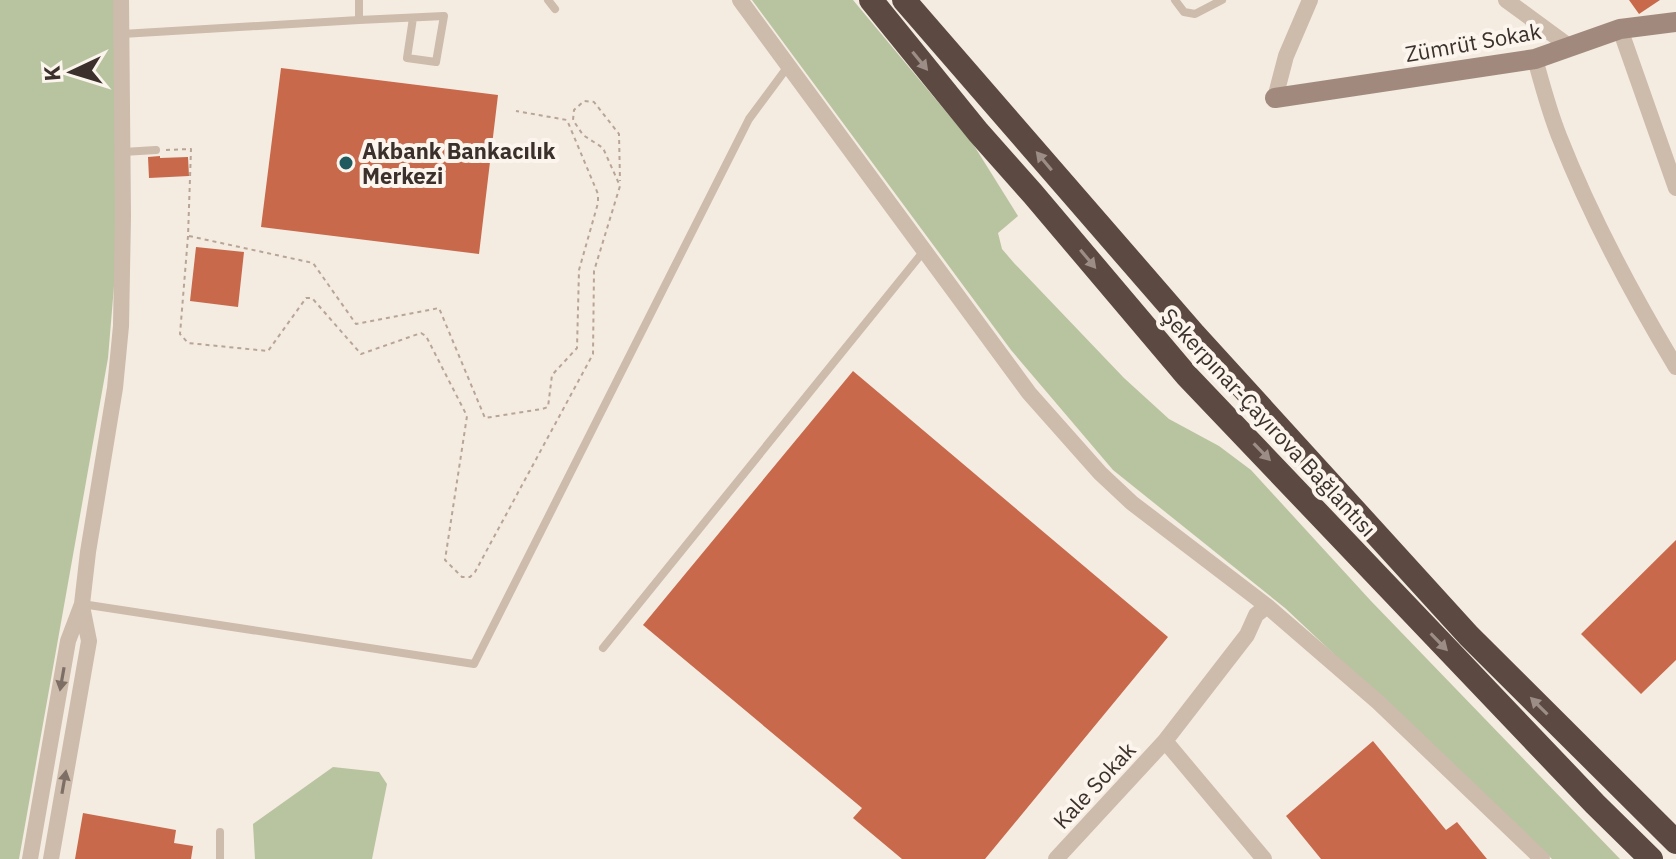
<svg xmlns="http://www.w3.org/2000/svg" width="1676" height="859" font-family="'IBM Plex Sans',sans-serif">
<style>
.green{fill:#b8c4a0}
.building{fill:#c8694b}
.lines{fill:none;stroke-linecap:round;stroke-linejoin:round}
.path{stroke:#b9a596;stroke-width:2;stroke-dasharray:4 4;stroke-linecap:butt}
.lane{stroke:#cdbbac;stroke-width:8}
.street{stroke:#cdbbac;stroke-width:16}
.secondary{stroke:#a18a7d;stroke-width:20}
.highway{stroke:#5c4a42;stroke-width:24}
.oneway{fill:#9c8e87}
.oneway2{fill:#7d6f65}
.poi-dot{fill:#1f5a5e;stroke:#fbf5ee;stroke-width:3}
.labels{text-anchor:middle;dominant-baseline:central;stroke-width:8;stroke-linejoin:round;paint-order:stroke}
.street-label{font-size:22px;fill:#3b302b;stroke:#fbf5ee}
.poi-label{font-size:22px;font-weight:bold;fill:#3b302b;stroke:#fbf5ee;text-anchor:start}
</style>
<rect width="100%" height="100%" fill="#f4ebe1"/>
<path class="green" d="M0 0H115L116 262 108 358 19 859H0Z
M752 0H853L973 144 1018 216 998 233 1002 249 1014 263 1124 378 1169 419 1219 446 1251 470 1371 601 1620 859H1552L1285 608 1113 470 1011 350Z
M333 767 379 772 387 784 372 859H255L253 824Z"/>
<path class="building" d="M1629 0H1660L1639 14Z
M281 68 498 95 479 254 261 227Z
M160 156V158L188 157 189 176 149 178 148 157Z
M196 247 244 252 238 307 190 301Z
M853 371 1168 637 985 859H902L853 818 862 808 643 625Z
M1676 540V660L1641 694 1581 634Z
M1373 741 1446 830 1457 822 1487 859H1321L1286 816Z
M83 813 176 830 174 843 193 846 191 859H75Z"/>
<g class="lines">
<path class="path" d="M166 150 191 149 188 236 180 334 188 343 268 351 306 298H312L361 354 421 333 426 336 467 416 445 560 462 577H470L475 572 593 354 594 271 620 186 603 148 583 135 573 120 574 110 584 101 594 102 619 134 620 181
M189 236 313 263 356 324 439 308 485 418 542 409 548 407 552 375 577 348 579 270 598 203V194L567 120 516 111"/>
<path class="lane" d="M548 0 555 9
M1175 0 1184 12 1195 14 1222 0
M359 20 444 16 436 62 407 58 413 18
M122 34 359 20V0
M123 152 156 150
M82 604 474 664 749 119 789 65
M603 648 923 252
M220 832V859"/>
<path class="street" d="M740 0 1029 393 1100 473 1132 503 1267 606 1378 702 1542 859
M1506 0 1570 47
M1620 29 1676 188
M1535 59C1542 84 1549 111 1559 136 1590 215 1632 294 1676 367
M1275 98 1286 56 1310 0
M1165 741 1264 859
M30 859 68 641 82 604 88 552 115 388 121 326 123 216 121 0
M51 859 89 641 82 606
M1056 859 1165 741 1247 635 1256 615 1267 606"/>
<path class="secondary" d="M1275 98 1535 59 1620 29 1676 22"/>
<path class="highway" d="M871 0 978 132 1033 194 1187 376 1595 804 1651 859
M904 0 1194 334 1469 636 1676 842"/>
</g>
<defs><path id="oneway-solid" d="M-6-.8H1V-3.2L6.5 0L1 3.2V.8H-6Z" transform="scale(2)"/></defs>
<g class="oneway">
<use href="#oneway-solid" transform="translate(920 61) rotate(51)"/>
<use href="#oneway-solid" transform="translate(1044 161) rotate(-130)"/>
<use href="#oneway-solid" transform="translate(1088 259) rotate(50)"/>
<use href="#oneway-solid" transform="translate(1262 452) rotate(46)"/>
<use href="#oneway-solid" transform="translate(1439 642) rotate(46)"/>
<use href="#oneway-solid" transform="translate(1539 706) rotate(-135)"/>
</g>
<g class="oneway2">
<use href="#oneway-solid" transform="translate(62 679) rotate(100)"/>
<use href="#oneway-solid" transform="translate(64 782) rotate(-80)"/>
</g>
<circle class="poi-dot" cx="346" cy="163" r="8"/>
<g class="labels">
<g class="street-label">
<text transform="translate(1473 42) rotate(-10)">Zümrüt Sokak</text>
<text transform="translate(1269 422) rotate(47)">Şekerpınar-Çayırova Bağlantısı</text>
<text transform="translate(1094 785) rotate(-47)">Kale Sokak</text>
</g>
<g class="poi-label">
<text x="362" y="150">Akbank Bankacılık<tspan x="362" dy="25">Merkezi</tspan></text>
</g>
</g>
<g transform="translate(72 72) rotate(266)" stroke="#fbf5ee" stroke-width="6" paint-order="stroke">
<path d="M0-6L14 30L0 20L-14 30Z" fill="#3b302b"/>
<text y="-12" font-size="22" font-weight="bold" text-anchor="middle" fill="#3b302b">K</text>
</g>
</svg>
